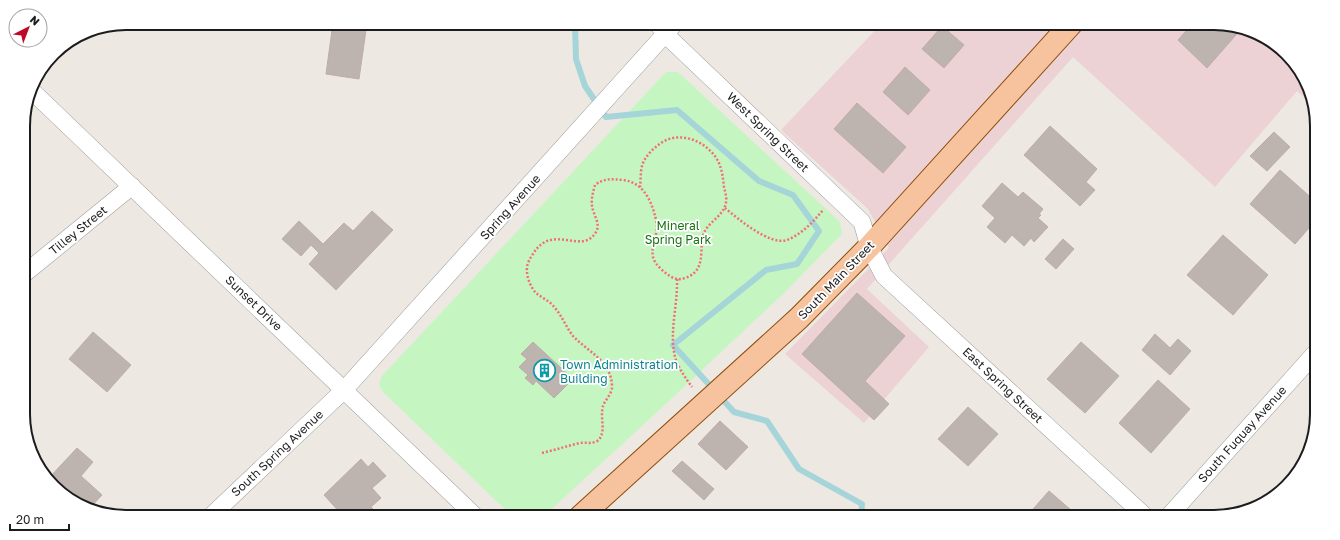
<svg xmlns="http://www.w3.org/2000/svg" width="1340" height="540" font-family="'Golos Text',sans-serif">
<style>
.commercial{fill:#edd2d5}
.park{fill:#c5f6c1}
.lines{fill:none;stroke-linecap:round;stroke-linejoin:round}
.stream{stroke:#a5d5d9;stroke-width:6}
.building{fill:#bdb3af;stroke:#beada6}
.minor-casing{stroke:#9d9d9d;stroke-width:18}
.primary-casing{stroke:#8c4c08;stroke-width:24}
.path{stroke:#f16f76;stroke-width:2.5;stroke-dasharray:2 2;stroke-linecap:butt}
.minor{stroke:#fff;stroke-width:17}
.primary{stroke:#f6c39e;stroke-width:22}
.labels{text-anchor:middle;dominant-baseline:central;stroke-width:3.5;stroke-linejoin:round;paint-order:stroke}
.street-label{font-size:12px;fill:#1c1c1c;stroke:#fff}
.park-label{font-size:12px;fill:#187311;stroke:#fff}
.culture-label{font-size:12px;fill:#0d838f;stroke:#fff;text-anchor:start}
.rim{fill:none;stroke:#1c1c1c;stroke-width:2}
</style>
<rect width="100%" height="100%" fill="#ede8e2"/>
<path class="commercial" d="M882 23H1214L1247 29 1296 63 1314 106 1297 91 1215 187 1073 57 867 289 929 347 864 423 785 354 889 248 868 209 781 130Z"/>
<path class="park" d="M666 72H678L840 222 842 234 784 293 669 401 543 517H513L382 391 379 384 382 376Z"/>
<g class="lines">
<path class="stream" d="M575 23 576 59 585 86 606 117 677 110 759 181 793 195 819 231 797 264 766 270 673 345 734 412 767 421 799 469 862 504 861 517"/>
</g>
<path class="building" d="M333 23H367L359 79 326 74Z
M1193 23H1214L1242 28 1207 68 1178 40Z
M942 26 964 45 944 68 922 49Z
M905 67 930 90 908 115 883 92Z
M857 103 906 147 883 173 834 129Z
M1050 126 1097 169 1086 182 1095 190 1080 206 1024 155Z
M1274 132 1290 147 1267 171 1250 156Z
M1280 170 1316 202V220L1295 244 1250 204Z
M1002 183 1018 197 1023 192 1043 209 1039 214 1041 215 1038 218 1048 227 1034 242 1031 238 1024 246 1012 235 1005 243 987 227 995 218 982 206Z
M372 211 393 230 336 290 309 264 319 253 311 245 301 256 282 239 299 221 323 244 344 223 353 231Z
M1223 235 1268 275 1233 315 1187 275Z
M1063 239 1074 249 1056 269 1045 259Z
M857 293 905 336 865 381 889 404 874 420 802 354Z
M93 332 131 365 107 392 69 359Z
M1155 334 1170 348 1178 339 1191 351 1170 375 1142 350Z
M533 342 573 379 554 398 536 381 533 385 525 378 528 375 519 367 527 359 521 354Z
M1081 342 1119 376 1085 413 1047 379Z
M1158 380 1190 409 1151 453 1119 423Z
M968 407 998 434 968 466 938 439Z
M720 421 748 447 726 470 698 444Z
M77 448 93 462 81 476 102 495 89 509 60 490 48 479Z
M361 459 368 467 373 462 386 476 372 488 381 498 371 507 376 512 371 517H351L348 512 344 517 324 495Z
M682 461 714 489 704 500 672 471Z
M1049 491 1078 516 1077 517H1026Z
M628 509 637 517H620Z"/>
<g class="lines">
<defs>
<path id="minor" d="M657 23 665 34 862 222 869 247 884 276 1146 517
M31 90 476 517
M24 274 132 186
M210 517 344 390 675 23
M1168 517 1317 351"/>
<path id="primary" d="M580 517 799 318 869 247 1072 23"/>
</defs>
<use href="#minor" class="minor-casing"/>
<use href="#primary" class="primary-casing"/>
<path class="path" d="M725 208C737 218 770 246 787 240 802 234 813 222 823 210
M677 279C678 306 668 335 676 360 680 370 686 379 692 387
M542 453C555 450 567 446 580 443 585 442 589 444 595 442 598 441 600 439 601 436 605 428 600 416 603 406 605 400 612 394 612 387 612 361 588 352 573 336 566 327 562 316 555 308 550 301 542 298 536 293 531 288 527 278 527 271 526 265 530 258 533 254 552 222 582 256 596 232 601 224 593 214 592 206 591 199 593 192 595 185 604 178 612 179 623 180 642 182 651 199 655 216 656 219 657 224 657 228 656 238 651 247 653 257 654 264 669 278 677 279 681 280 690 277 694 273 705 263 699 246 704 233 708 222 725 215 726 202 727 197 725 192 724 187 723 178 722 169 718 161 707 141 680 130 661 143 654 148 647 154 643 163 640 170 641 180 640 187"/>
<use href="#minor" class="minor"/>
<use href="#primary" class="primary"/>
</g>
<defs>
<symbol id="building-ring" viewBox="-11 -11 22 22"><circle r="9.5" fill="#fff" stroke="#0f9aa8" stroke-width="1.5"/><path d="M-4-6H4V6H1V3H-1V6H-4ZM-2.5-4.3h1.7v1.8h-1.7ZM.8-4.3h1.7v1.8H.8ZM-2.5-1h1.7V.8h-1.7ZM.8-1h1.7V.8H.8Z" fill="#0f9aa8"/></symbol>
</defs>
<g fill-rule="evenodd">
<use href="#building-ring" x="532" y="358" width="25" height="25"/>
</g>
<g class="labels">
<g class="street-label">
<text transform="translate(768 132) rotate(44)">West Spring Street</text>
<text transform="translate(510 207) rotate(-48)">Spring Avenue</text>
<text transform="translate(78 230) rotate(-39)">Tilley Street</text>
<text transform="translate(836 280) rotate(-46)">South Main Street</text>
<text transform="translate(254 303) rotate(44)">Sunset Drive</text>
<text transform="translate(1003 385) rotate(43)">East Spring Street</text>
<text transform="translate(1242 434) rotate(-48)">South Fuquay Avenue</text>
<text transform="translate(277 453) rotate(-43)">South Spring Avenue</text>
</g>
<g class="park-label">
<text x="678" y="225">Mineral<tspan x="678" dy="14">Spring Park</tspan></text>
</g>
<g class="culture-label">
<text x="560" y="364">Town Administration<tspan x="560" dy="14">Building</tspan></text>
</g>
</g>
<path d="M0 0H1340V540H0ZM126 30H1214A96 96 0 0 1 1310 126V414A96 96 0 0 1 1214 510H126A96 96 0 0 1 30 414V126A96 96 0 0 1 126 30Z" fill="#fff" fill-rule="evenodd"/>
<path class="rim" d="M126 30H1214A96 96 0 0 1 1310 126V414A96 96 0 0 1 1214 510H126A96 96 0 0 1 30 414V126A96 96 0 0 1 126 30Z"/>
<g transform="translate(28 28) rotate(42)"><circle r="19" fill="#ffffff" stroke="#a4a4a4"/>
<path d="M0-3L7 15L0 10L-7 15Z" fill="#bd0b27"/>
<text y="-6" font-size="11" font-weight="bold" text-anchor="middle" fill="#1c1c1c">N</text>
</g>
<path d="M10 524v6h59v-6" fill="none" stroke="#1c1c1c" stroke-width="2"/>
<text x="16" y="524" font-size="12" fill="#1c1c1c" stroke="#ffffff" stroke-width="3" paint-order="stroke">20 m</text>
</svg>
